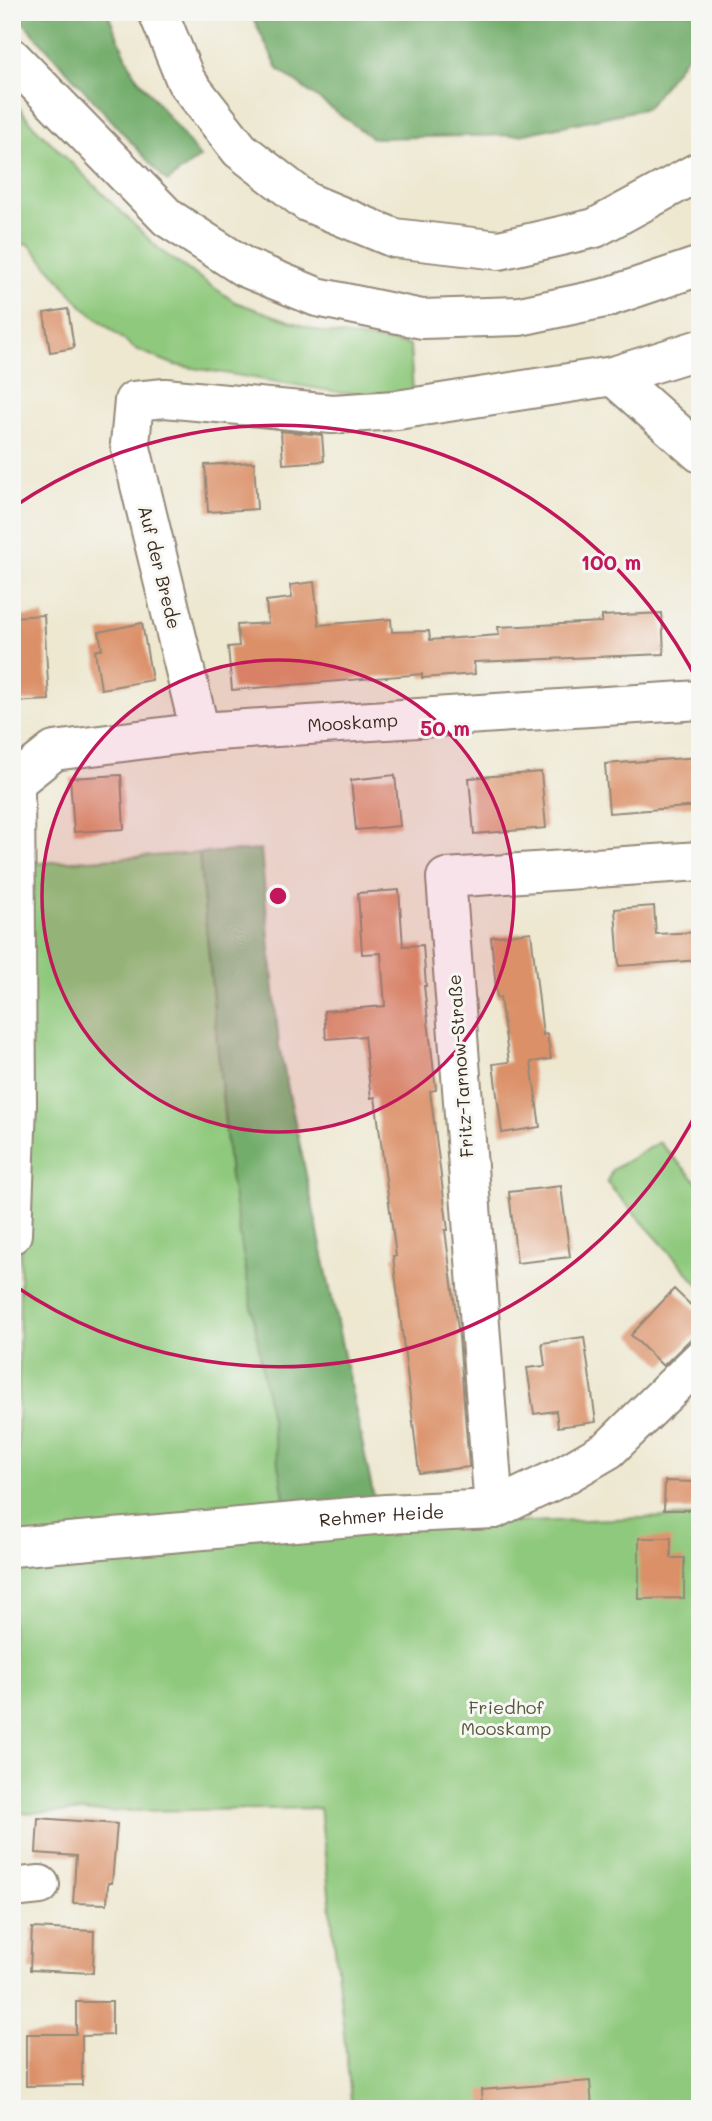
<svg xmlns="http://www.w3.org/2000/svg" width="712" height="2121" font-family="Mali,sans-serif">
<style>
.green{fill:#8fc97d;stroke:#657a4e;stroke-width:2}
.forest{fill:#73ad6c;stroke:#576c45;stroke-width:2}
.building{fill:#db9067}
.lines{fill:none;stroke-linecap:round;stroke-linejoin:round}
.minor-casing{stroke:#948978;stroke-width:42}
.highway-casing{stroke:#948978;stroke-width:42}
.minor{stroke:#fff;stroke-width:38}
.highway{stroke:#fff;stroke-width:38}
.ring{fill:none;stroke:#c2185b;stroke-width:3.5}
.labels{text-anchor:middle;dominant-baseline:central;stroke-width:6;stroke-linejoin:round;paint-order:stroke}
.street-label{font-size:18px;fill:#3b2a1e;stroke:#f6f6f2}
.park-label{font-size:18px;fill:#545a3a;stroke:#f6f6f2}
.centre{fill:#c2185b;stroke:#f6f6f2;stroke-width:3.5}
.ring-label{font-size:21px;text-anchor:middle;font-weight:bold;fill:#c2185b;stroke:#f6f6f2;stroke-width:6;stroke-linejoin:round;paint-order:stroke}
</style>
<rect width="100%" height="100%" fill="#f6f6f2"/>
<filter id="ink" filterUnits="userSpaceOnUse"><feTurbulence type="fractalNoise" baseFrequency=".0143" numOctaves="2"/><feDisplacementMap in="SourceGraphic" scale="14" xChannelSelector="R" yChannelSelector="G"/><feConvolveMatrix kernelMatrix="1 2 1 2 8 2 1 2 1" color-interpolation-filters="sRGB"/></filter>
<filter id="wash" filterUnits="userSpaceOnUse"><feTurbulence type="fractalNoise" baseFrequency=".00686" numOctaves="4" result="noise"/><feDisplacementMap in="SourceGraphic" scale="28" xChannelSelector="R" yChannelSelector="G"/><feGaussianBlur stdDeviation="1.57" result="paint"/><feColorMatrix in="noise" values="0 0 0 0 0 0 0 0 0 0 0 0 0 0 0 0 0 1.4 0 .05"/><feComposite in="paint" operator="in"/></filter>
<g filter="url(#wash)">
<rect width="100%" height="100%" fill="#eee8d1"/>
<path class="green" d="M12 99 34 126 161 251 235 302 321 332 410 345 413 393H344L175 365 135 349 83 307 29 244 12 245Z
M199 853 230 1176 380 1527 700 1516V2109H352L320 1808 12 1813V1565L17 1488 26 864Z
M659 1142 700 1185V1286L607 1183 612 1170Z"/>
<path class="forest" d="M14 12H107L133 72 200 157 167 182Z
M250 12H700V38L647 108 520 135 372 138 278 69Z
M261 850 279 1046 380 1527 289 1528 230 1176 199 853Z"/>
<g id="blocks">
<path class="building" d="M68 309 74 348 50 352 44 313Z
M281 431 322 435 324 461 283 464Z
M254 462 257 509 208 512 205 465Z
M314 582 319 625 391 619 392 632 429 631 430 640 499 635 498 627 602 622V616L662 613 664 654 474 662 475 674 422 678V674L232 690 228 647 239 646 237 625 268 623 266 601 292 598 290 585Z
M44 615 49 700 12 702V617Z
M142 623 152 680 101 689 95 651 102 649 99 632Z
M700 757V806L609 813 605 764Z
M541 772 546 828 474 834 469 778Z
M121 775 124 829 74 832 70 778Z
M395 775 400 826 356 830 351 780Z
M399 890 403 946 423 945 426 986H424L436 1090 430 1091 448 1230H445L459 1337 469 1467 419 1473 393 1256H396L375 1097 371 1098 364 1036 326 1039 324 1011 385 1006 381 953 362 954 358 893Z
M654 906 656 934 700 932V960L619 966 615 909Z
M531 932 543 1035 547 1034 551 1059 531 1062 540 1127 502 1133 493 1064 509 1062 500 997 497 998 491 937Z
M561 1186 570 1257 517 1263 509 1192Z
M674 1289 700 1314V1330L663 1366 631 1335Z
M584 1337 596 1422 558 1427 556 1411 534 1414 527 1368 545 1366 542 1343Z
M665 1481 694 1482 693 1510H664Z
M639 1538H671V1558H684V1598L639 1599Z
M38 1818 117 1824 112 1883H108L107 1904 73 1903 76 1856 36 1853Z
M32 1928 94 1931 93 1973 30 1970Z
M76 2002H112V2035L82 2036V2085L26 2086V2034H76Z
M590 2081 592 2109H482L481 2090Z"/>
</g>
</g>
<g filter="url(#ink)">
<use href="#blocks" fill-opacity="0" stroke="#948978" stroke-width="2"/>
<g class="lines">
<defs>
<g id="minor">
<path d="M613 376 700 349"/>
<path d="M200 732 130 444 134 401 165 398 332 414 397 410 613 376 700 453"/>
<path id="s1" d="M12 1234 17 1104 15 782 54 751 200 732 700 700"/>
<path d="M494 1509 446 878 700 861"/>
<path id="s2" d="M12 1547 386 1514 494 1509 561 1477 609 1449 700 1360"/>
<path d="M12 1888 40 1885"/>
</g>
<path id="highway" d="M158 12 186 81 240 150 307 202 394 238 499 250 595 228 700 171
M12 58 168 218 244 267 317 297 422 319 520 316 605 298 700 266"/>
</defs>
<use href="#minor" class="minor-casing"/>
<use href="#highway" class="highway-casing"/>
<use href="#minor" class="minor"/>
<use href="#highway" class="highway"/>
</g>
</g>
<circle cx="278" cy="896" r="236" fill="#c2185b" fill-opacity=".12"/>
<g class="ring">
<circle cx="278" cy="896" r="236"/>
<path d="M700 1106A471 471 0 0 1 15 1286M15 506A471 471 0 0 1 700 686"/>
</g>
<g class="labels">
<g class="street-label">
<text transform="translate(160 567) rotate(76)">Auf der Brede</text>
<text stroke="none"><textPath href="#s1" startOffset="802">Mooskamp</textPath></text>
<text transform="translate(460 1066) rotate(-94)">Fritz-Tarnow-Straße</text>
<text stroke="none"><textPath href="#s2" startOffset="371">Rehmer Heide</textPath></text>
</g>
<g class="park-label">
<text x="506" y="1707">Friedhof<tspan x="506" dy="21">Mooskamp</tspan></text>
</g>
</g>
<circle cx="278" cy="896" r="10" class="centre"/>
<g class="ring-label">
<text x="611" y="570">100 m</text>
<text x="445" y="736">50 m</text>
</g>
<rect width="712" height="2121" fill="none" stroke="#f6f6f2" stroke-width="42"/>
</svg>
